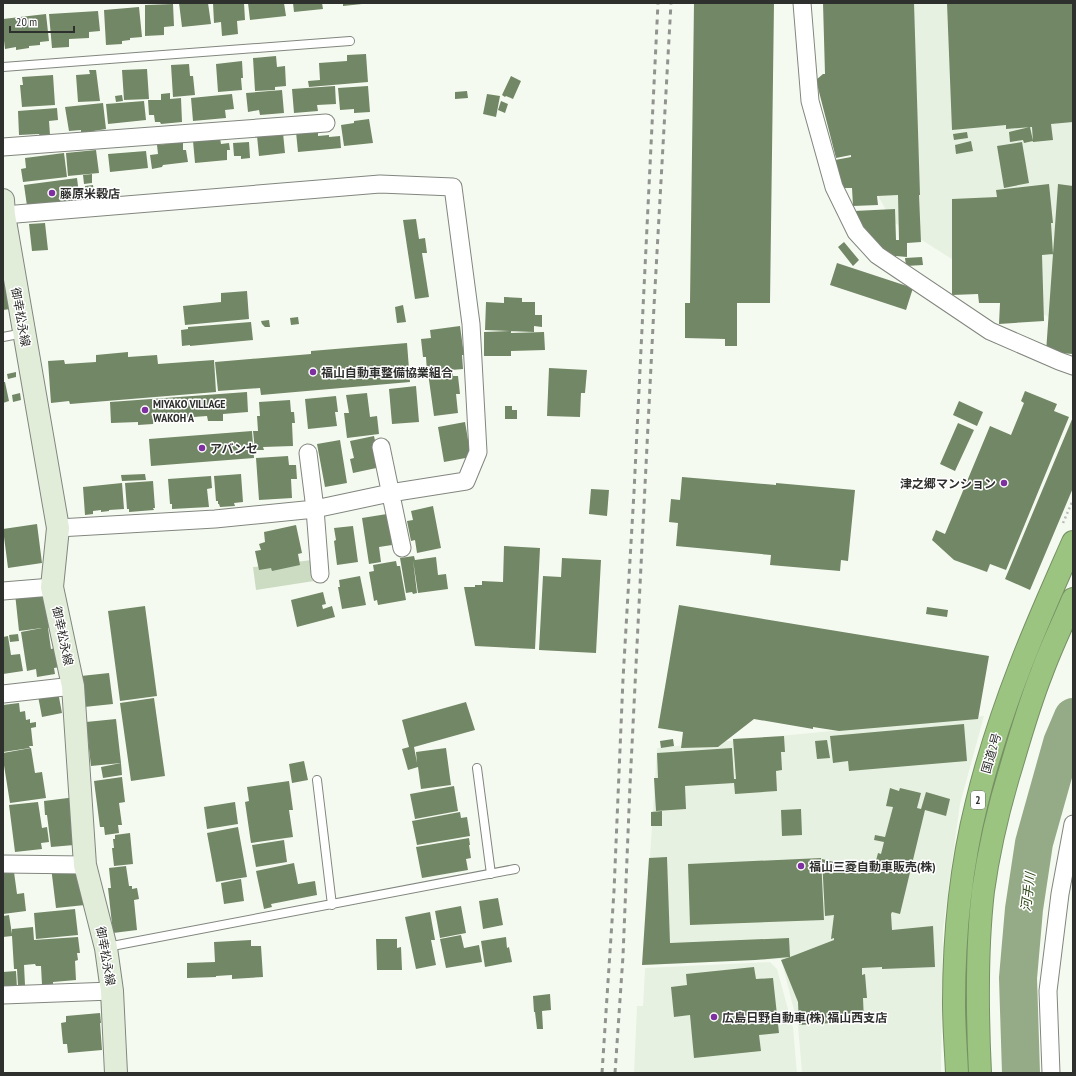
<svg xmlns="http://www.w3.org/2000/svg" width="1076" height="1076" font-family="'PT Sans Narrow','Noto Sans JP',sans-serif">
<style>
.built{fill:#e7f1e1}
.green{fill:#ccdcc3}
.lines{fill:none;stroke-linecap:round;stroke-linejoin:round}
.river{stroke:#95aa87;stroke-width:38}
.building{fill:#728765}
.lane-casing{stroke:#81867e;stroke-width:10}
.street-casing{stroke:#81867e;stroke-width:19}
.secondary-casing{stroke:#81867e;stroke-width:24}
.highway-casing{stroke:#769064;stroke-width:24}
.path{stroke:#b9bdb6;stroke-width:2.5;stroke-dasharray:2 3;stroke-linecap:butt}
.lane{stroke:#fff;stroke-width:8}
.street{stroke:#fff;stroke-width:17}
.secondary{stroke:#e1edd9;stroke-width:22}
.highway{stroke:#9cc481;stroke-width:22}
.rail{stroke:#91948e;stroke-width:3;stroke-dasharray:5 5;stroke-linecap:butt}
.poi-dot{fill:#7e30a1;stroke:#fff;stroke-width:1.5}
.labels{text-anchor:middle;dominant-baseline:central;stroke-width:3;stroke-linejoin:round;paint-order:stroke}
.shield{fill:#fff;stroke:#6d6e6c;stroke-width:1}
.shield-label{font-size:11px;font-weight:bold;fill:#2e302d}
.poi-label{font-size:12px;font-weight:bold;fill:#2e302d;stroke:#fff;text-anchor:start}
.street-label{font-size:12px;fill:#2e302d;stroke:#fff}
.water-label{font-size:13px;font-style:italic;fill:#2d4915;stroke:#fff}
</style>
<rect width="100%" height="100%" fill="#f5faf1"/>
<path class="built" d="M838 3H1073V331L994 286 892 221 869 180Z
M984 716 960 804 943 929 941 1073H802L798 1026 781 959 643 965 657 748Z
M770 962 777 969 793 1027 797 1073H634L637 1006H643L645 968Z"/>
<path class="green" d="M312 560 314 581 256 590 253 567Z"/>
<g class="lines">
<path class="river" d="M1021 1073 1018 978 1024 909 1034 843 1062 743 1073 717"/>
</g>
<path class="building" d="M179 3H208L211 24 182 27Z
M213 3H244L245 20 237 21 238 34 222 36 221 22 214 23Z
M248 3H284L286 16 250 20Z
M293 3H322L323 9 294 12Z
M343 3H362V4L343 6Z
M694 3H774L770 303H737V346H725V339L685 338V303H690Z
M823 3H914L920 195H919L921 242 907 243V257L896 256V260L882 248 866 231 854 211 895 209 896 240H899L898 195 877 196 878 205 853 206 852 188H843L835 160 851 157V155L836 158 816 80 823 74H825Z
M947 3H1073V122L1051 124 1053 140 1033 142 1032 127 1006 129V125L952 130Z
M173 4 174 26 164 27V35L145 36V5Z
M139 7 142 37 130 38V40L122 41V44L106 45 104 10Z
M98 11 100 31 89 32V38L69 39V47L52 48 49 14Z
M46 14 49 41 40 42V45L29 46V48L16 50V47L5 49 3 32V19Z
M366 54 368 82 309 87 308 81 320 80 319 63 347 61V55Z
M276 56 277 67 285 66 286 86 275 87V90L255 91 253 58Z
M242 61 243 78H241L242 90 218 92 216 64Z
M189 64 190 76H193L195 95 173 97 171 65Z
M147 69 149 99 124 100 122 70Z
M89 70H96L100 101 78 102 76 75 90 74Z
M53 75 55 105 22 107 20 85H23L22 77Z
M511 76 521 81 513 99 506 96 505 97 502 95Z
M335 86 336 104 317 105 318 111 294 113 292 89Z
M368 86 370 112 354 113V109L340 110 338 88Z
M282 90 284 113 260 115 259 110 248 112 246 93Z
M467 91 468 98 455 99V92Z
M170 93V99L181 98 182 122 161 124 160 122H155L154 115H149L148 100H161V94Z
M232 94 234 109 225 110 226 118 193 121 191 98Z
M487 94 500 96 496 117 483 114Z
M122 95 123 101 116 102 115 96Z
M144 101 146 120 108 124 106 104Z
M501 101 508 104 505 113 498 110Z
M103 103 106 129 81 133V130L69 131 65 107Z
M57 108 58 120 49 121 50 135 40 136 39 134 19 135 18 111Z
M369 119 373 143 344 146 341 125 354 123V121Z
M1030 127 1033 141 1024 143 1023 140 1010 142 1009 132Z
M296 132H318V136L329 135V137L340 136 341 148 298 152Z
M967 132 968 138 954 140 953 134Z
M283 133 285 153 259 156 257 136Z
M220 138 221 144 229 143 230 150H227V160L195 163 193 141Z
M971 141 973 151 956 154 955 145Z
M183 142V150H186L188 162 163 165 162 167 152 169 150 155 158 154 157 145Z
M249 142 250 158 241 159V156H234L233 143Z
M1022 142 1029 183 1004 188 997 146Z
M96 150 99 173 68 176 66 153Z
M146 151 148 168 110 172 108 154Z
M64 153 67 177 23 182 21 169 26 168 25 158Z
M92 174V183L84 184 83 175Z
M77 178 80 202 27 206 24 185Z
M1049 184 1053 223H1051L1053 254 1042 255 1044 321 999 324 1000 303H979L978 294 952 295V199L997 197 996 190Z
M1058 184 1073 186V354L1046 352Z
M93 185 95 202 86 203 85 186Z
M416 219 419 239 425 238 427 253H422L429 297 415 299 403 220Z
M45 223 48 250 32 251 29 224Z
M844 242 859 260 853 266 838 247Z
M922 257 923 265 906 266 905 258Z
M837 263 913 288 906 310 830 285Z
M3 286H8L10 309 3 310Z
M247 291 249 319 185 325 183 306 221 302V293Z
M504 297 522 298V302H535V315H542V327L534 326V332L485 330 486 302 504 303Z
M403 305 406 322 397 323 395 307Z
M298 317 299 324 291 325 290 318Z
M269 320 270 327H265L262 324 261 321Z
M251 322 253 340 190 346V345L182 346 181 330 188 329V327Z
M460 326 464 355H462L463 369 427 372 426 357H423L421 339 431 338 430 330Z
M511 331V333L544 332 545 350 511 351V356H484V332Z
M407 343 410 382 261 395 260 388 218 391 215 362 311 354V351Z
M128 352V357L157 355 158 364 214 360 216 392 70 404 69 401 51 403 48 361 64 360 65 364 96 362V355Z
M549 368 587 370 585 393H581L580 417 547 416Z
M452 370 453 376H458L460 394H456L458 413 434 416 428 373Z
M16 372V377L8 379 7 374Z
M3 382H5L9 401 3 403Z
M416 386 419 422 392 424 389 389Z
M1025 391 1057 404 1054 411 1069 417 1006 570 990 564 987 572 954 560 932 540 936 530 945 534 990 426 1011 435 1024 403 1021 401Z
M247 392 248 412 223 414V421H208L207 416 154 420 153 424 138 425V422L111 423 110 402Z
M20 393 21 400 13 402 12 395Z
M367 393 370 417 377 416 379 434 347 438 344 413H349L346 395Z
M336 396 338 412H335L337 426 308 429 305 399Z
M290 400 291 412H294L295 423H292L293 446 263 447 264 450H255L253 431H258L257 416H260L259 402Z
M959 401 983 412 977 426 953 415Z
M505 406H512V410H517V419H505Z
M1073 417V488L1030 590 1005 579Z
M465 422 471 457 444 462 438 427Z
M958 423 974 430 955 471 940 464Z
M252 431 254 458 151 466 149 439Z
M374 436 381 467 353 473 350 459 354 458 350 441Z
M340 440 347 483 325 487 317 444Z
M288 456 289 465H296L297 479H291L292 498 259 500 256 458Z
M145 474 146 480 122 481 121 475Z
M241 474 243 502 234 503 235 506 220 507 219 504H218V501H216L214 476Z
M211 476 212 488 207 489 209 507 172 509V504H170L168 479Z
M682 477 776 485V483L855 490 848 561 841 560 840 571 770 565 771 555 676 546 678 523 669 522 671 499 680 500Z
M153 481 155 508H153L154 510 129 512V509H127L125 483Z
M122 483 124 509 109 510V511L101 512V510L93 511V514L85 515 83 487Z
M591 489 609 490 607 516 589 514Z
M433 506 441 548 417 553 415 540 411 541 407 521 413 520 411 511Z
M387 514 392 545 379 547 381 562 369 564 362 518Z
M37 524 42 563 8 568 3 529Z
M296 525 302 553 298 554 300 565 272 571 271 568 259 570 255 551 261 550 259 544 265 542 264 532Z
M353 526 358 562 337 565 334 541 336 540 334 528Z
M504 546 540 548 535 649 475 646 464 587H475V585H482V581L503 582Z
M414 556 415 560 436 557 438 575 446 574 448 589 418 593 413 560 417 593 413 594 412 592 406 593 400 558Z
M562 558 601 560 596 653 539 650 543 576 561 577Z
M396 561 397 566H400L406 600 378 605 377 600 374 601 369 572 374 571 373 565Z
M360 576 366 605 342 609 338 587H340L339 580Z
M14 584 45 590 54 625 48 626 49 628H48L51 649 56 648 60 667 54 668 55 674 37 677 36 669 27 671 21 632 42 628 19 631Z
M323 592 326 604 322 605 323 609 332 606 335 617 297 627 291 600Z
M679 605 989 656 978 719 839 731 813 727V729L754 719 718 747 681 748 683 732 658 728Z
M145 606 157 696 120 701 108 611Z
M927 607 948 610 947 617 926 614Z
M18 634 19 641 10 642 9 635Z
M8 636 11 655 20 654 23 671 3 674V637Z
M109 673 113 704 84 707 81 676Z
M58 692 62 713 42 717 38 696Z
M154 698 165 776 131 781 120 703Z
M466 702 475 730 414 747 417 763 416 752 446 748 451 785 421 789 418 767 408 770 402 749 409 747 402 720Z
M19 703 20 712 25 711 26 720 30 719V723L36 722V727L31 728 33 746H29L30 748 3 752V705Z
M116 719 121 763 91 766 86 722Z
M964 724 967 761 849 771 848 761 833 763 830 736Z
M784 736 785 752H781L782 770 776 771 777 791 735 794 734 783 685 786 686 809 656 811 654 778H658L657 753 732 748 734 779H736L733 739Z
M673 739 674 746 661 748 660 741Z
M827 740 830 758 817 759 815 741Z
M31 748 35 773 42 772 46 798 10 803 3 759V753Z
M304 761 308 780 292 783 289 764Z
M121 763 122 775 103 778 101 767Z
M122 777 125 802 119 803 122 825H118L119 833 105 835 104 827H100L94 781Z
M289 781 293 810H289L293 837 251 843 245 802 249 801 247 787Z
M454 786 458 811 415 819 410 794Z
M890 788 899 791 900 788 921 793 917 808 921 809 926 792 950 799 946 816 925 810 900 914 892 912 891 914 892 930 933 926 935 967 882 969V967L862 968V975L865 974 867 998H863L864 1021 799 1025 798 1002 781 960 790 957 755 960 642 965 649 858 667 857 670 943 789 938 790 957 834 940V938L831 939 834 915 825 916 822 859 873 872 878 853 881 854 884 842 874 840 875 835 885 837 893 807 886 806Z
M76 797 74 845 51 847 47 815H45L44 801Z
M38 802 42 828 47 827 49 842 41 843 42 849 15 852 9 805Z
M235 802 238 824 207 829 204 807Z
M801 809 802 835 782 836 781 810Z
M662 811V826H651V812Z
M460 812 461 818 467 817 470 836 417 845 412 821Z
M238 827 247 877 216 882 207 833Z
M130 833 133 864 114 866 112 848H114L113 839H115V835Z
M469 838 470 845H469L471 858 466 859 468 870 422 878 416 847Z
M284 840 287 862 256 867 252 845Z
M821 858 824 920 690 925 688 864Z
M77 863 85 905 56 908 51 867Z
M294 863 298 884 315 881 317 895 271 904 272 907 264 909 256 871Z
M126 866 129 886H132V889L137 888 139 899 134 900 137 930 113 933 108 888H111L109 868Z
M14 872 17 894 24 893 26 911 3 914V873Z
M241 879 244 901 224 904 221 883Z
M498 898 503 925 483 929 479 901Z
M461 906 466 933 440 938 435 911Z
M75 909 78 935 36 939 34 913Z
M430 912 435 940H431L436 965 416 969 405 917Z
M9 915 12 934V929L33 927 34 940 78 937 80 953H77L78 960 75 961 76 980 53 982V985H42L41 966H36L35 964 24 965 25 985 18 986 17 969H14L12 936 3 937V916Z
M461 935 464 948 479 945 482 962 446 968 440 939Z
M506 937 507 948 509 947 512 962 485 967 481 941Z
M376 939H397V948L401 947 402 970H377Z
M251 940V946H261L263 977 232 979V975L216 976V977L187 978V963L215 962 214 942Z
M754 967 756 979 773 978 779 1033 759 1035 761 1051 694 1058 690 1015 674 1017 671 987 687 985 686 974Z
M16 971 17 988 3 989V972Z
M550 994 551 1010 542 1011 543 1029H537L535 1012H534L533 996Z
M100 1013 101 1023H100L102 1050 68 1053 67 1044H63L61 1023 66 1022V1016Z"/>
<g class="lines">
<defs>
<path id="lane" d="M3 67 350 41
M3 337 24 333
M477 768 491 874
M317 780 332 905
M107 947 515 869"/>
<path id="street" d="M802 3 810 101 834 187 856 232 877 255 990 331 1059 361 1073 366
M3 147 326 123
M4 215 380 184 453 187 471 324 478 452 466 481 390 493 315 509 215 519 58 528
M381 447 402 548
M308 453 315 509 320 574
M3 591 52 587
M3 694 73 686
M3 864 85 865
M3 995 112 991
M1051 1073 1048 991 1060 894 1073 824"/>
<path id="secondary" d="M3 200 4 215 58 528 52 587 73 686 85 865 106 948 112 991 116 1073"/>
<path id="highway" d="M957 1073C956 1050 954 1027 954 1003 954 938 961 866 977 802 988 757 1003 711 1020 667 1036 625 1055 583 1073 542
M980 1073C977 1012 976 952 983 891 989 848 999 806 1012 764 1021 733 1030 702 1042 672 1051 647 1063 623 1073 599"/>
</defs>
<use href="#lane" class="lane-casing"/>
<use href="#street" class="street-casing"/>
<use href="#secondary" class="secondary-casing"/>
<use href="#highway" class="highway-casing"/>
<path class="path" d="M1063 523 1073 500"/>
<use href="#lane" class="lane"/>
<use href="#street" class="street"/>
<use href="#secondary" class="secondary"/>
<use href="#highway" class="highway"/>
<path class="rail" d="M602 1073 614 891 623 679 634 492 658 3
M615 1073 623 956 630 785 654 306 671 3"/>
</g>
<g class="poi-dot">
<circle cx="52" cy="193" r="4"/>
<circle cx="313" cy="372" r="4"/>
<circle cx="145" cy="410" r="4"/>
<circle cx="202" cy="448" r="4"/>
<circle cx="1004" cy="483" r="4"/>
<circle cx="801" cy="866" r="4"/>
<circle cx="714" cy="1017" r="4"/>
</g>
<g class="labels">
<rect class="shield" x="971" y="791" width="14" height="18" rx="3"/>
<g class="shield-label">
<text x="978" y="800">2</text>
</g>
<g class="poi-label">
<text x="60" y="193">藤原米穀店</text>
<text x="321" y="372">福山自動車整備協業組合</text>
<text x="153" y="403">MIYAKO VILLAGE<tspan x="153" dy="14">WAKOH A</tspan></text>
<text x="210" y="448">アバンセ</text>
<text x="996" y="483" text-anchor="end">津之郷マンション</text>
<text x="809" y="866">福山三菱自動車販売(株)</text>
<text x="722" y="1017">広島日野自動車(株) 福山西支店</text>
</g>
<g class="street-label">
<text transform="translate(21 317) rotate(80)">御幸松永線</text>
<text transform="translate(63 636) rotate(78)">御幸松永線</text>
<text transform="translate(991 753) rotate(-74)">国道2号</text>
<text transform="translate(106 956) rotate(80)">御幸松永線</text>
</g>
<g class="water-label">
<text transform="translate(1028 892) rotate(-83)">河手川</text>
</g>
</g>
<rect width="1076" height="1076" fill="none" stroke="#2e302d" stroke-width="8"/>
<path d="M10 26v6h64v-6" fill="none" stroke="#2e302d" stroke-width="2"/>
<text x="16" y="26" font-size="12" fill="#2e302d" stroke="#ffffff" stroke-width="3" paint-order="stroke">20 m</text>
</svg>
